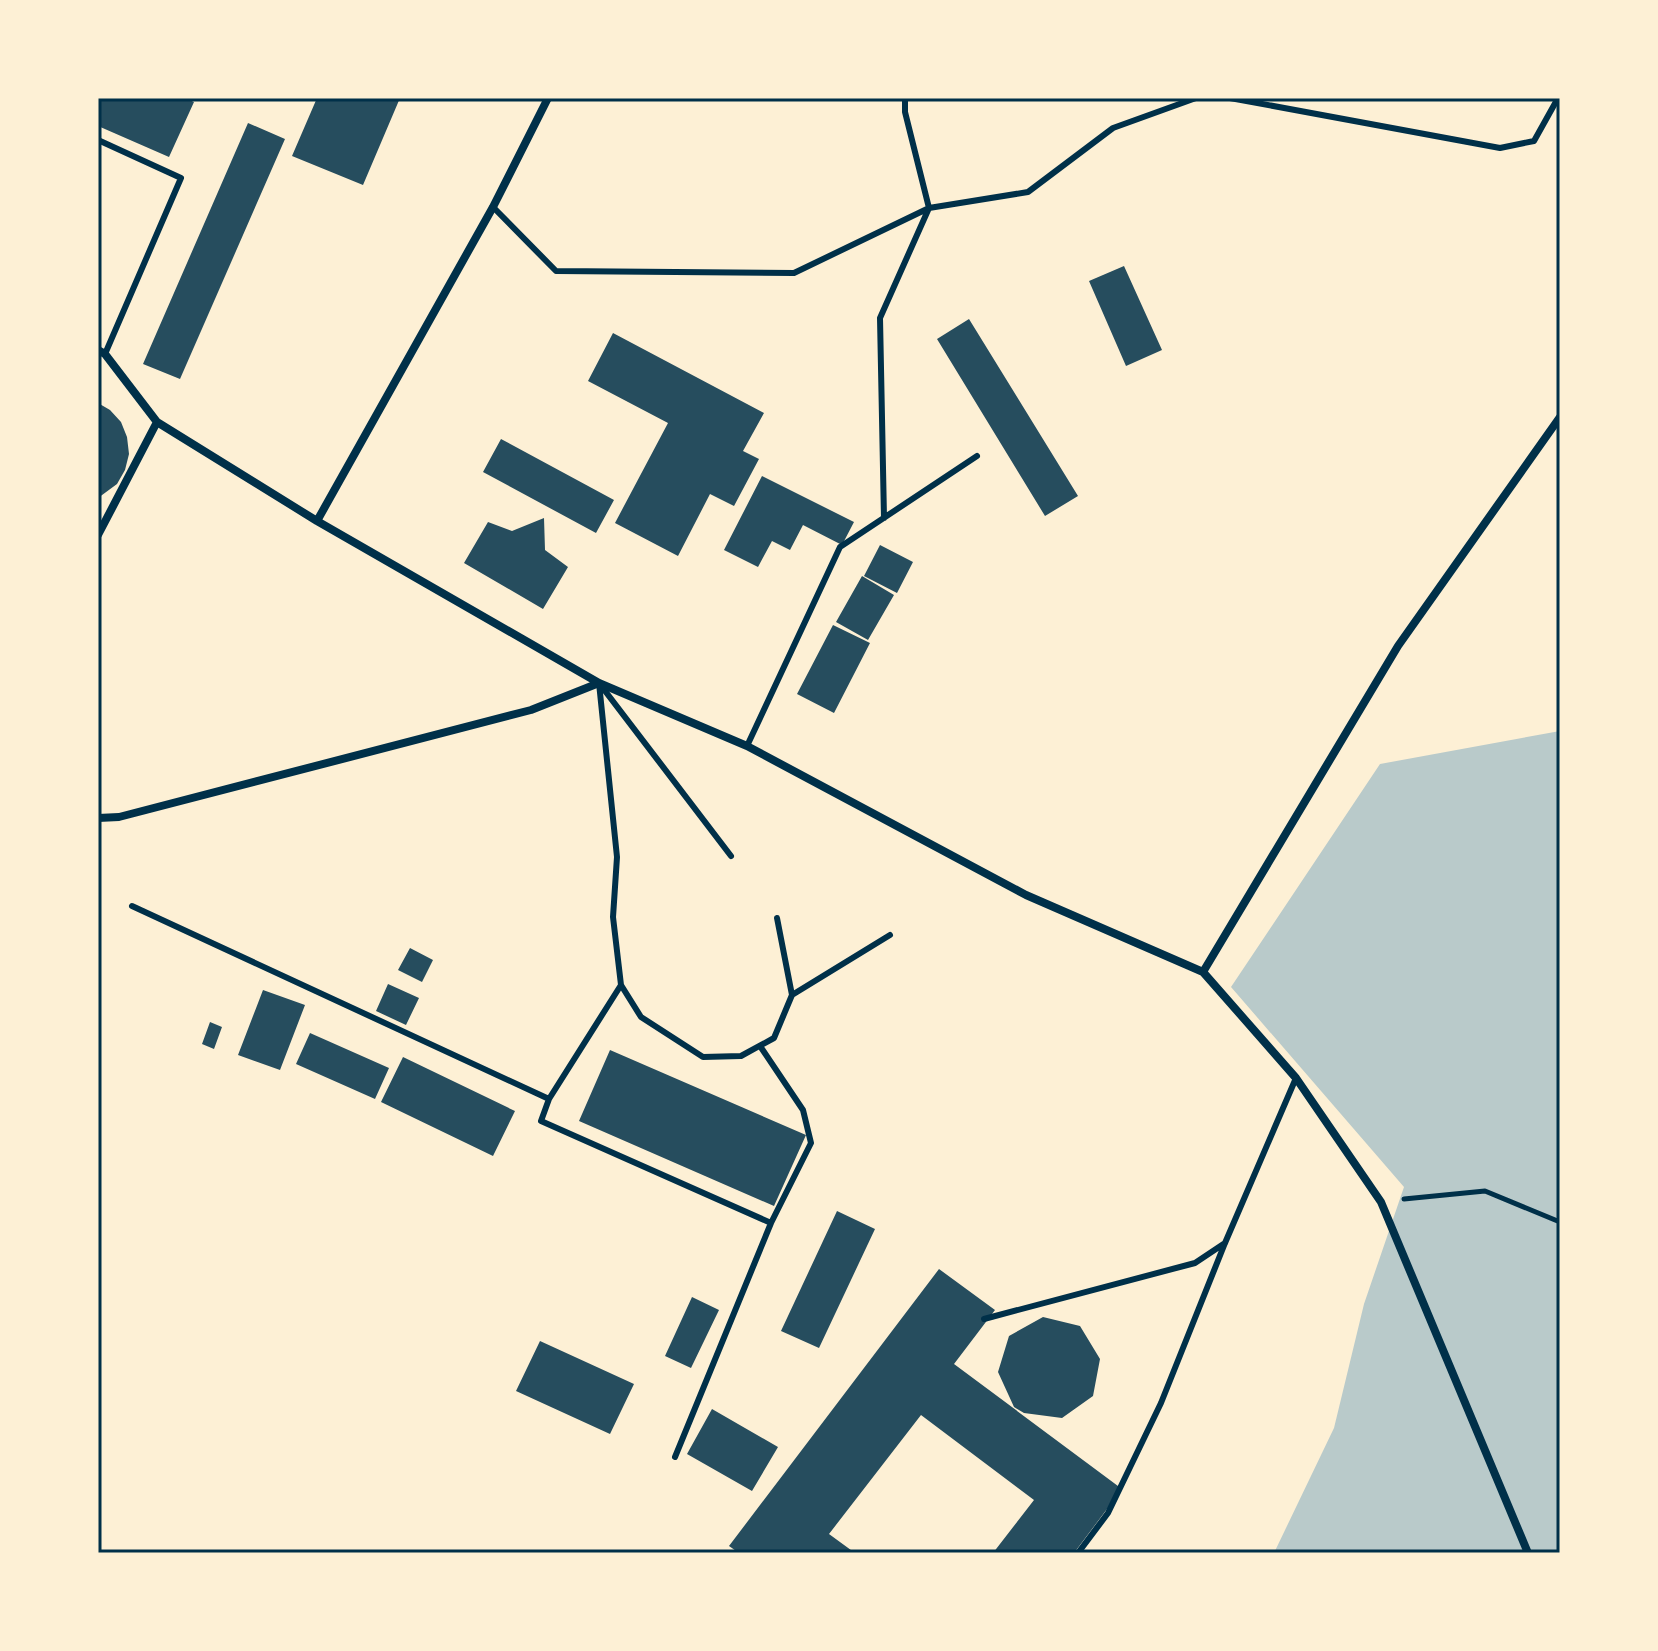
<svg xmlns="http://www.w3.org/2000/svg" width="1658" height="1651" font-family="'Sofia Sans Condensed',sans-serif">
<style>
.green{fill:#b9caca}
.building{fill:#264d5e}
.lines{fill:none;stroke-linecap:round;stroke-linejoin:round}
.path{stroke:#003049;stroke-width:5}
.service{stroke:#003049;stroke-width:6}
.minor{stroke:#003049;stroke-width:8}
.neatline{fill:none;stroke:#003049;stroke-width:3}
</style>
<rect width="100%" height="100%" fill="#fdf0d5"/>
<path class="green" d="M1560 731V1553H1274L1334 1428 1364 1304 1404 1187 1231 987 1380 764Z"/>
<path class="building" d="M98 98H185L194 102 169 157 98 126Z
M317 98H400L363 185 292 156Z
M248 123 285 139 180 379 143 364Z
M1124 266 1162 350 1126 366 1089 281Z
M969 319 1078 496 1045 516 937 339Z
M613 333 764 413 743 451 759 459 734 506 710 494 678 556 615 523 668 423 588 381Z
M98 403 110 410 121 422 127 437 129 454 125 470 117 484 98 498Z
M501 439 614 500 596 533 483 472Z
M762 476 854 522 842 545 803 525 790 550 772 541 758 567 724 550Z
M544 518 545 550 568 567 543 609 464 563 488 522 512 531Z
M880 545 913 562 897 593 864 576Z
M862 576 894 595 868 640 836 622Z
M833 625 870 643 834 713 797 694Z
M410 948 433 960 422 982 398 970Z
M388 984 419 998 406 1025 376 1011Z
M263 990 305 1005 280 1070 238 1055Z
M210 1022 222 1027 214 1049 202 1044Z
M310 1033 389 1068 375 1099 296 1064Z
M610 1050 806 1135 774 1206 579 1121Z
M403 1057 515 1111 493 1156 381 1102Z
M837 1211 875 1229 819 1348 781 1331Z
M939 1269 995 1310 954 1364 1122 1489 1074 1553H993L1034 1500 921 1415 829 1534 855 1553H739L729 1546Z
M692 1297 719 1310 691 1368 665 1356Z
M1043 1317 1080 1326 1100 1359 1093 1396 1062 1418 1024 1413 1014 1407 998 1372 1009 1336Z
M540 1341 634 1384 610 1434 516 1391Z
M712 1409 778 1447 752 1491 687 1454Z"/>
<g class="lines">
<path class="path" d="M1404 1199 1485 1191 1560 1222"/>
<path class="service" d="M1230 98 1500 148 1534 141 1558 98
M98 140 181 178 105 354
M493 207 556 271 794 273 929 208 1028 192 1113 128 1196 98
M884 518 880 318 929 208 905 112V98
M599 683 617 857 613 917 621 985 641 1017 703 1057 741 1056 774 1038 792 995 777 918
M599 683 731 856
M747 746 840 547 977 456
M132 906 549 1099 621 985
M792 995 890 935
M549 1099 541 1121 771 1223
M984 1319 1195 1263 1225 1243
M675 1457 771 1223 811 1143 803 1110 760 1046
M1078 1553 1108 1513 1161 1403 1225 1243 1296 1078"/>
<path class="minor" d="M98 350 105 354 157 422 317 521 599 683 747 746 1026 895 1203 972 1296 1078 1381 1202 1528 1553
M317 521 493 207 548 98
M98 535 157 422
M98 818 119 817 531 710 599 683
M1203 972 1398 646 1560 417"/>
</g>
<rect width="1658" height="1651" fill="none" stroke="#fdf0d5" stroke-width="200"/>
<rect x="100" y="100" width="1458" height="1451" class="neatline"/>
</svg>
